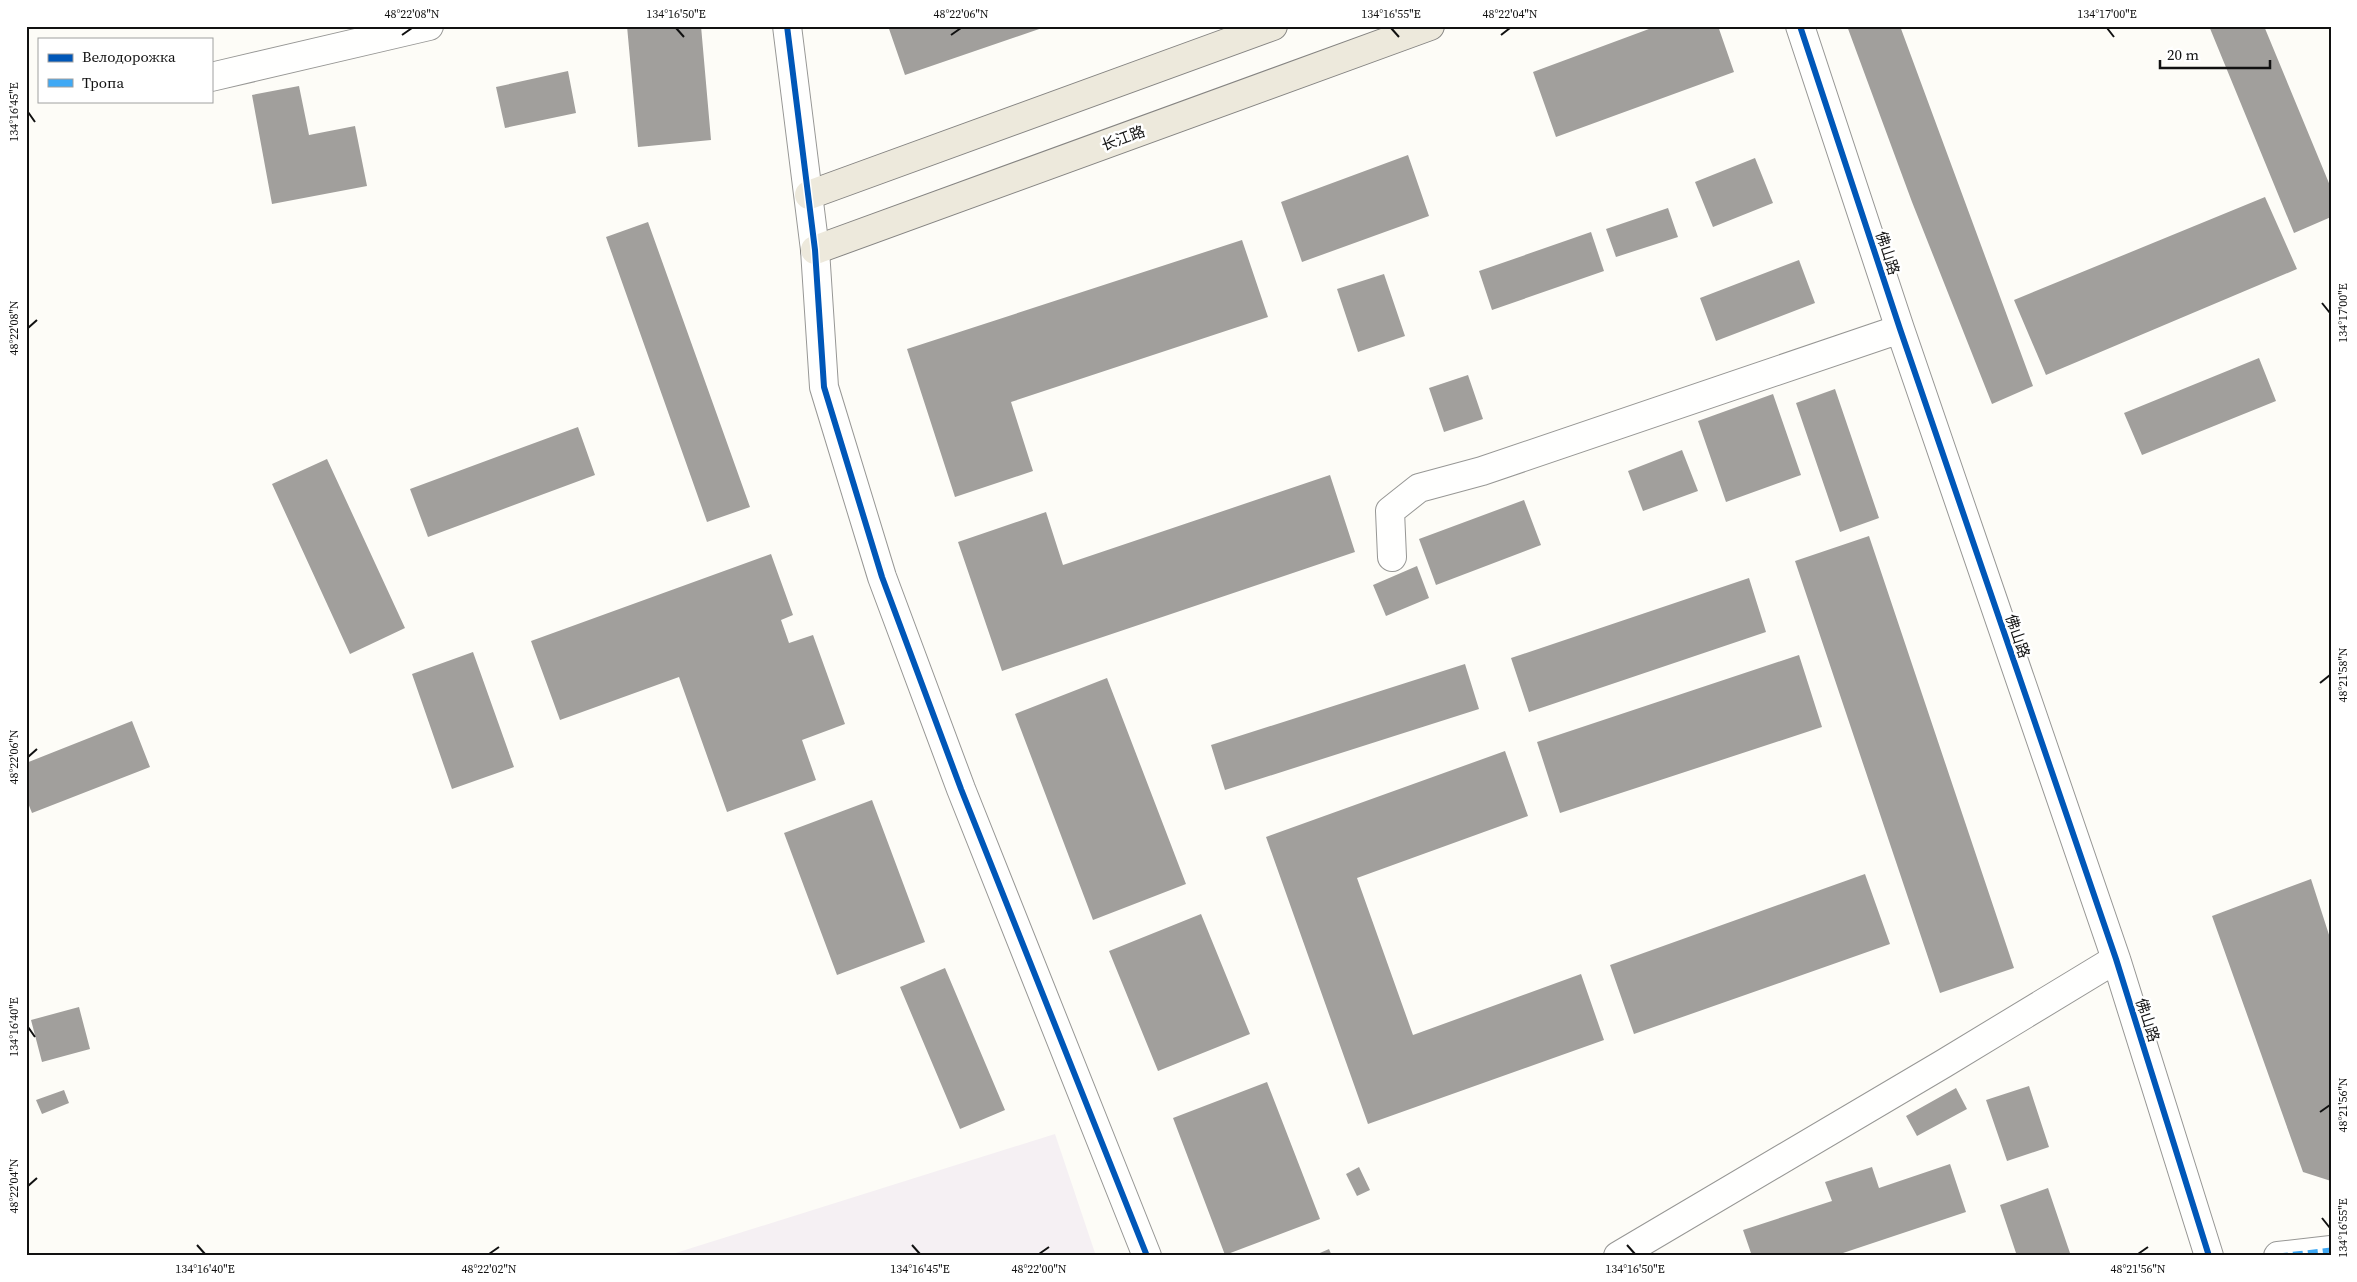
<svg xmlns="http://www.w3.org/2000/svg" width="2357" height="1282" font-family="'Source Serif 4','Noto Sans SC',serif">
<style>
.industrial{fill:#f5f0f3}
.building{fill:#a19f9c}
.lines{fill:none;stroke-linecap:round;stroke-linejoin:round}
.minor-casing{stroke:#979795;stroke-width:30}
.major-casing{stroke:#858482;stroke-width:30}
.minor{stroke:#fffffe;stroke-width:28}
.major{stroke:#ede9dc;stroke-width:28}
.quiet{stroke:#3fa9f5;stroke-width:5;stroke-dasharray:10 5;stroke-linecap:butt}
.cycleway-casing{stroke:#fff;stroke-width:9}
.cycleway{stroke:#0057b8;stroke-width:6}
.ticks{fill:none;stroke:#111;stroke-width:2}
.labels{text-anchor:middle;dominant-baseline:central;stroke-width:5;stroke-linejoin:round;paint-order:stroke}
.street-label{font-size:15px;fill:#111;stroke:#fff}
.neatline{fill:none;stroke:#111;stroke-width:2}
.ticks-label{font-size:12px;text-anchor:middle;fill:#111}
</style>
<rect width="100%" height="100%" fill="#fdfcf7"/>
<path class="industrial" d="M1055 1134 1096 1256H666Z"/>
<path class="building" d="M627 26H701L711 140 638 147Z
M888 26H1045V27L905 75Z
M1657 26H1718L1734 72 1556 137 1533 72Z
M1847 26H1900L2033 386 1992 404 1912 202Z
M2209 26H2264L2331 188V217L2294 233Z
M568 71 576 113 505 128 496 87Z
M299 86 309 135 355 126 367 186 272 204 252 95Z
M1408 155 1429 216 1302 262 1281 202Z
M1755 158 1773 203 1713 227 1695 182Z
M2265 197 2297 269 2046 375 2014 300Z
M1668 208 1678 237 1616 257 1606 229Z
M648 222 750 507 707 522 606 237Z
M1591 232 1604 271 1492 310 1479 271Z
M1242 240 1268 317 1011 402 1033 471 955 497 907 349Z
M1799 260 1815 303 1716 341 1700 298Z
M1384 274 1405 336 1358 352 1337 289Z
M2259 358 2276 401 2142 455 2124 413Z
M1468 375 1483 419 1444 432 1429 388Z
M1835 389 1879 518 1840 532 1796 403Z
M1773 394 1801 475 1726 502 1698 421Z
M578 427 595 475 428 537 410 489Z
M1682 450 1698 491 1643 511 1628 471Z
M327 459 405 628 350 654 272 484Z
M1330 475 1355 552 1002 671 958 542 1046 512 1063 565Z
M1524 500 1541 545 1436 585 1419 539Z
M1869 536 2014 968 1940 993 1795 561Z
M771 554 793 615 781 620 789 643 813 635 845 724 802 740 816 780 727 812 679 677 560 720 531 641Z
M1417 566 1429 598 1386 616 1373 585Z
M1749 578 1766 632 1529 712 1511 658Z
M473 652 514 767 452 789 412 674Z
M1799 655 1822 727 1560 813 1537 742Z
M1465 664 1479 709 1225 790 1211 745Z
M1107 678 1186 884 1093 920 1015 714Z
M132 721 150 767 32 813 26 798V763Z
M1505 751 1528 816 1357 878 1413 1035 1581 974 1604 1040 1368 1124 1266 837Z
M872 800 925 942 837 975 784 833Z
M1865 874 1890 944 1634 1034 1610 965Z
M2311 879 2331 941V1181L2303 1172 2212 916Z
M1201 914 1250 1034 1158 1071 1109 951Z
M945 968 1005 1110 960 1129 900 987Z
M79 1007 90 1049 42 1062 31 1020Z
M1267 1082 1320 1219 1225 1255 1173 1118Z
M2029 1086 2049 1147 2007 1161 1986 1100Z
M1956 1088 1967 1109 1917 1136 1906 1116Z
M64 1090 69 1103 42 1114 36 1100Z
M1950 1164 1966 1212 1834 1256H1752L1743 1230 1832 1201 1825 1182 1872 1167 1879 1188Z
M1359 1167 1370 1190 1357 1196 1346 1174Z
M2048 1188 2071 1256H2017L2000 1205Z
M1329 1249 1332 1256H1313Z"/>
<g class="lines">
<defs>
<path id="minor" d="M787 26 815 250 824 387 882 577 961 789 1147 1256
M1800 26 1900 329 2116 959 2209 1256
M211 77 429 26
M1392 557 1390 511 1419 488 1482 471 1900 329
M1618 1256 1943 1064 2116 959
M2278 1256 2331 1250"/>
<path id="major" d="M809 195 1273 26
M815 250 1430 26"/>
</defs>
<use href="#minor" class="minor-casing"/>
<use href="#major" class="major-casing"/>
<use href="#minor" class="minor"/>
<use href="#major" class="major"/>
<path class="quiet" d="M2278 1256 2331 1250"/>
<defs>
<path id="cycleway" d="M787 26 815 250 824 387 882 577 961 789 1147 1256
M1800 26 1900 329 2116 959 2209 1256"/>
</defs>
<use href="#cycleway" class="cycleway-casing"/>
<use href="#cycleway" class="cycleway"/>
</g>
<path class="ticks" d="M676 28 684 37M1391 28 1399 37M2107 28 2114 37M402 35 412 28M951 35 961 28M1501 35 1510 28M28 112 35 122M2322 303 2330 313M28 328 37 320M2320 683 2330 675M28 757 37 749M28 1027 35 1037M2320 1112 2330 1105M28 1186 37 1178M2322 1218 2330 1228M197 1245 205 1254M912 1245 920 1254M1627 1245 1635 1254M489 1254 499 1247M1039 1254 1049 1247M2138 1254 2148 1247"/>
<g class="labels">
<g class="street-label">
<text transform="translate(1123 138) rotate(-20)">长江路</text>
<text transform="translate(1888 253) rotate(72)">佛山路</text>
<text transform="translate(2018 636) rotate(71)">佛山路</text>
<text transform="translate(2148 1020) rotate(72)">佛山路</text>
</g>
</g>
<rect width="2357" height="1282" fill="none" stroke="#ffffff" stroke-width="55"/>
<rect x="38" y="38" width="175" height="65" fill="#ffffff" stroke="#a0a0a0"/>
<rect x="48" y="54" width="25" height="8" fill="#0057b8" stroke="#a0a0a0"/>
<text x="82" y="62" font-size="15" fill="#111111">Велодорожка</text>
<rect x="48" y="79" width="25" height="8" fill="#3fa9f5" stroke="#a0a0a0"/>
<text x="82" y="88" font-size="15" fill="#111111">Тропа</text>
<path d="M2160 60v8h110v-8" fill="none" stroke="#111111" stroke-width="2.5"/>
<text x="2167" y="60" font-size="15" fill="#111111" stroke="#ffffff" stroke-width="4" paint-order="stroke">20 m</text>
<rect x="28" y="28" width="2302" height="1226" class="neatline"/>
<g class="ticks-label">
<text x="412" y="18">48°22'08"N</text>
<text x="676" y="18">134°16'50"E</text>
<text x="961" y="18">48°22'06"N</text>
<text x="1391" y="18">134°16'55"E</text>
<text x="1510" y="18">48°22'04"N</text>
<text x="2107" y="18">134°17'00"E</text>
<text transform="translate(14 112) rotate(-90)" y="4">134°16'45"E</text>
<text transform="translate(2343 313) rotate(-90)" y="4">134°17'00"E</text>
<text transform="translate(14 328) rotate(-90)" y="4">48°22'08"N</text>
<text transform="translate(2343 675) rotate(-90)" y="4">48°21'58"N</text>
<text transform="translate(14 757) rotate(-90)" y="4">48°22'06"N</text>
<text transform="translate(14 1027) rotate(-90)" y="4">134°16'40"E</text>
<text transform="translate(2343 1105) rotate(-90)" y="4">48°21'56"N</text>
<text transform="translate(14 1186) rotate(-90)" y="4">48°22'04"N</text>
<text transform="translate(2343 1228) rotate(-90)" y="4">134°16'55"E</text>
<text x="205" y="1273">134°16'40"E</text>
<text x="489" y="1273">48°22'02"N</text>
<text x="920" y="1273">134°16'45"E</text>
<text x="1039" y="1273">48°22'00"N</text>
<text x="1635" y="1273">134°16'50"E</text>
<text x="2138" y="1273">48°21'56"N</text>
</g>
</svg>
